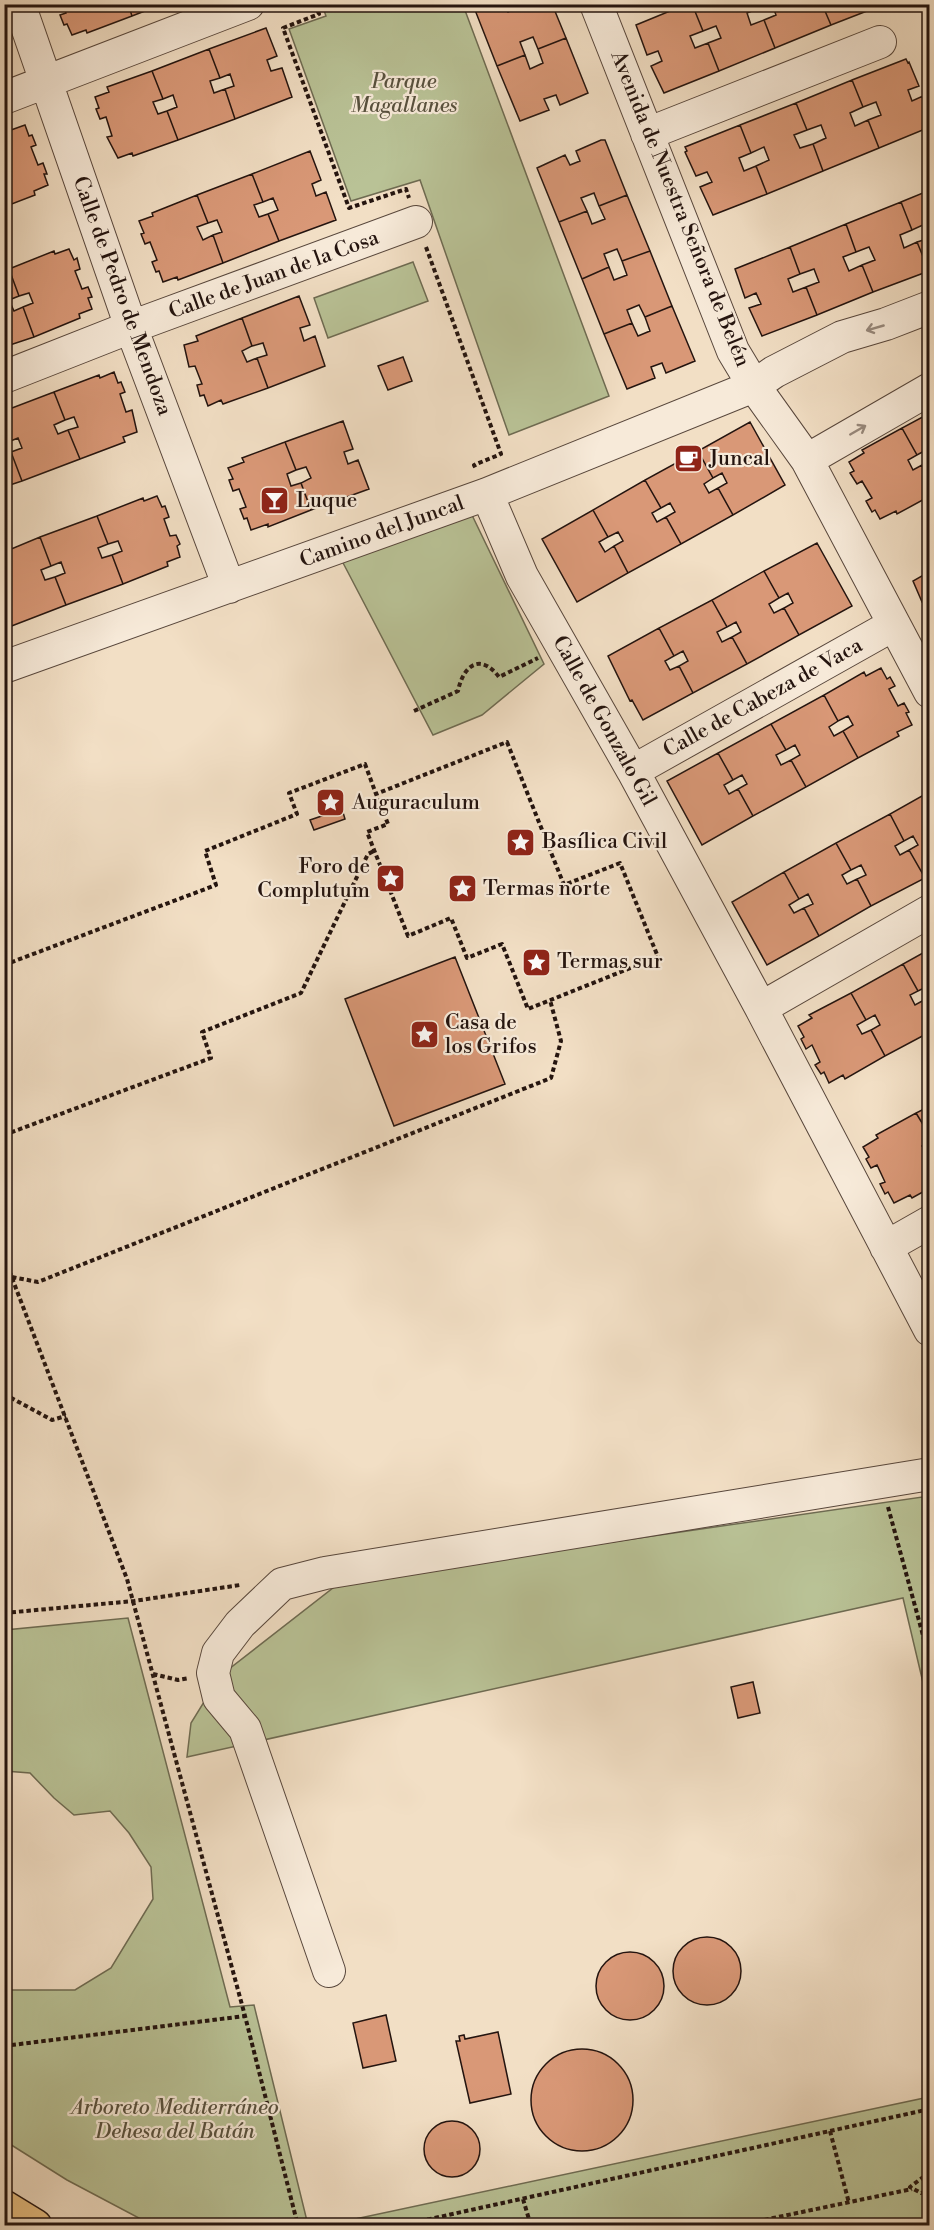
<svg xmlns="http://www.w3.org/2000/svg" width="934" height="2230" font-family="'Libre Bodoni',serif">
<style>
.green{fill:#b9c296;stroke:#6e6b52;stroke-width:1.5}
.building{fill:#d99877;stroke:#24140f;stroke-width:1.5}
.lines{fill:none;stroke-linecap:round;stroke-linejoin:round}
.minor-casing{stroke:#58473c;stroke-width:34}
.major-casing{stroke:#24140f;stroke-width:36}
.path{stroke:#24140f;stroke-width:4;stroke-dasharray:4.5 3;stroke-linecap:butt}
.minor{stroke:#f7ead9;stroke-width:32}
.major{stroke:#e9c082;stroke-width:33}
.oneway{stroke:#988a7e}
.labels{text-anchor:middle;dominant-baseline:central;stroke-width:4.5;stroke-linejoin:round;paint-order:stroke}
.park-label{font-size:21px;font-style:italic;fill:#58513e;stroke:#f7ead9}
.street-label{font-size:21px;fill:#24140f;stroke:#f7ead9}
.poi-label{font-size:21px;fill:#24140f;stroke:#f7ead9;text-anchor:start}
</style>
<rect width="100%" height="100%" fill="#f2dfc5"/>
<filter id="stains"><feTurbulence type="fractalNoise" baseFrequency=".00333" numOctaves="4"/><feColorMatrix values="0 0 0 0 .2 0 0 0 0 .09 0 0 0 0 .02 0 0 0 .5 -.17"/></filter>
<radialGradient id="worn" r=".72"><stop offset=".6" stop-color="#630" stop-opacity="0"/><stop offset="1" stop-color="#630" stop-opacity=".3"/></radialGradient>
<path class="green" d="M322 5H463L609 396 509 435 420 180 351 201 289 29 326 16Z
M413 262 428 301 328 338 314 298Z
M470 511 544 664 482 715 433 735 341 559Z
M929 1496V1708L903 1598 187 1757 191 1723 220 1676 342 1581Z
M128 1618 230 2007 254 2005 308 2225H152L67 2180 5 2141V1990H75L111 1968 153 1899 151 1867 129 1833 110 1811 74 1815 54 1798 30 1773 5 1771V1681H9L5 1668V1630Z
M929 2097V2225H327Z"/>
<path class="building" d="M63 4H128L132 16 87 33 86 30 72 35 67 24 64 25 60 15 66 13Z
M128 4H163L132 16Z
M490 4H505L508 12 520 7 519 4H552L566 38 538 49 533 37 520 42 525 55 497 66 475 10Z
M687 4H692L703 31 690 36 695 48 708 43 719 71 664 93 651 66 662 61 658 51 647 55 636 25Z
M692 4H757L759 8 747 13 751 25 764 20 775 48 719 71 708 43 721 38 716 26 703 31Z
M772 4H822L831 25 775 48 764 20 776 15Z
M822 4H885L831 25Z
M266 28 277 56 267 60 271 71 282 68 292 97 235 119 225 89 234 86 230 74 220 78 209 49Z
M566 38 588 93 560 105 556 95 544 99 549 110 520 121 497 66 525 55 530 69 543 63 538 49Z
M209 49 220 78 210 81 214 93 225 89 235 119 178 140 167 111 177 107 173 95 163 99 152 71Z
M906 59 908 63 909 62 919 86 908 90 912 101 923 96 930 112V127L879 148 868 120 881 115 876 102 863 107 852 80Z
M152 71 163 99 153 102 158 114 167 111 178 140 133 156 132 153 118 158 107 137 112 136 106 117 100 119 96 109 99 108 95 97 109 92 107 87Z
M852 80 863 107 850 113 855 126 868 120 879 148 823 171 813 144 826 138 821 125 807 130 796 103Z
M796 103 807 130 794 135 800 148 813 144 823 171 767 194 756 166 769 160 764 147 751 153 740 125Z
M25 125 29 136 32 135 36 145 31 147 38 165 43 163 47 174H44L48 185 34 191 35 195 4 207V129L10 127 11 130Z
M740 125 751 153 739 158 744 171 756 166 767 194 713 215 700 187 712 182 707 172 696 176 685 152 687 151 685 147Z
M601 140H605L627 195 599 206 594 193 581 198 587 211 559 222 537 168 565 155 570 165 580 161 576 151Z
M310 151 321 180 312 184 316 196 326 192 336 220 279 241 268 214 278 210 273 198 263 202 252 174Z
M252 174 263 202 254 205 259 217 268 214 279 241 223 263 213 235 222 232 217 220 208 223 197 195Z
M930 190V235L925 224 912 230 901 202Z
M197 195 208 223 197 227 203 240 213 235 223 263 178 280 177 277 163 282 159 271 156 272 152 262 157 260 150 242 145 244 141 234 144 233 139 221 153 216 152 213Z
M627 195 650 251 622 261 617 249 604 254 609 267 582 279 559 222 587 211 592 224 605 219 599 206Z
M901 202 912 230 900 235 904 248 917 242 929 271 873 292 862 265 875 260 869 247 856 252 846 224Z
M846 224 856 252 843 257 849 271 862 265 873 292 817 315 806 287 819 282 814 269 800 274 790 247Z
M930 238V270L929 271 917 242Z
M790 247 800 274 788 279 793 292 806 287 817 315 762 336 749 308 761 304 756 293 745 298 735 269Z
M69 249 74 260 77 258 80 269 75 271 82 289 88 287 92 297 88 298 92 309 79 314 80 318 34 337 23 307 33 303 29 293 19 296 9 269 54 251 55 254Z
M650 251 672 306 645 317 639 305 627 310 632 323 604 334 582 279 609 267 614 280 627 275 622 261Z
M9 269 19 296 9 300 14 311 23 307 34 337 4 347V270Z
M299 296 310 325 300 328 304 341 315 336 325 366 268 388 257 358 267 355 263 343 252 346 242 318Z
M672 306 695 361 666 373 662 363 651 367 655 378 627 389 604 334 632 323 638 336 650 331 645 317Z
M242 318 252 346 242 351 247 362 257 358 268 388 223 404 221 400 208 406 204 395 200 396 197 385 202 384 195 366 189 367 184 345 198 341 196 336Z
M403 357 412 381 388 390 378 366Z
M114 372 118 383 121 382 125 392 120 394 126 412 132 410 137 432 123 437 125 442 80 459 68 430 78 427 74 417 65 420 54 392 99 375 100 378Z
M54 392 65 420 54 425 58 434 68 430 80 459 22 481 11 452 22 448 18 438 8 442 4 434V411Z
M930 413V457L926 450 917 455 902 428Z
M343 421 353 449 344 452 348 464 358 460 369 489 311 510 301 483 311 478 306 467 296 470 285 442Z
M750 422 785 485 733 515 718 488 727 483 722 473 713 478 698 451Z
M902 428 917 455 908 460 913 470 922 465 930 478V496L897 514 896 511 880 519 875 510 872 512 866 501 872 498 862 481 857 484 850 473 854 471 849 462 864 453 862 450Z
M285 442 296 470 287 474 291 486 301 483 311 510 268 527V524L251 530 247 518 244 519 240 509 246 507 239 489 233 491 229 480 233 479 228 468 244 462 242 458Z
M698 451 713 478 704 484 709 493 718 488 733 515 681 544 666 517 675 512 670 503 661 508 645 480Z
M11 452 22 481 4 487V455Z
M930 461V478L922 465Z
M645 480 661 508 652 513 657 522 666 517 681 544 628 573 614 546 623 541 618 532 608 537 593 510Z
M157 496 162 507 165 506 169 517 164 519 170 536 176 535 180 544 177 546 180 557 167 562 168 566 123 584 112 555 122 551 118 541 108 544 97 516 143 498 144 501Z
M593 510 608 537 599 542 605 552 614 546 628 573 577 602 542 539Z
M97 516 108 544 98 548 102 558 112 555 123 584 66 605 55 577 65 573 61 562 51 566 40 537Z
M40 537 51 566 41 570 45 580 55 577 66 605 9 627 4 614V596L9 594 4 584V552Z
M817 543 852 606 799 635 784 608 793 603 788 593 779 598 764 571Z
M930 568V603L927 599 922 602 913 581 929 572 928 569Z
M764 571 779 598 769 604 774 613 784 608 799 635 747 664 732 637 741 632 736 622 727 627 712 600Z
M712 600 727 627 717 632 722 642 732 637 747 664 693 693 679 666 688 661 683 651 674 656 659 628Z
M659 628 674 656 665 661 670 670 679 666 693 693 643 720 632 700 630 701 608 656Z
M881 668 887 679 890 677 895 686 889 689 898 706 904 703 909 712 906 713 912 725 897 732 899 736 858 758 843 731 853 725 848 716 838 721 824 695 864 672 866 676Z
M824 695 838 721 829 727 834 736 843 731 858 758 806 787 791 760 800 755 795 745 786 750 771 724Z
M771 724 786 750 776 755 781 765 791 760 806 787 753 816 738 789 747 784 742 775 733 780 718 753Z
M718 753 733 780 724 785 729 794 738 789 753 816 702 845 667 781Z
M929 792 930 875 925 878 909 850 918 845 913 836 904 841 890 814Z
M342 809 345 819 314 830 310 820Z
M890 814 904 841 895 846 900 855 909 850 925 878 871 906 857 879 866 875 861 865 851 870 836 843Z
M836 843 851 870 842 875 847 884 857 879 871 906 819 936 804 908 813 904 808 894 799 899 784 872Z
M784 872 799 899 789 905 794 913 804 908 819 936 767 965 732 902Z
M930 949V989L928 986 918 991 903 964Z
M455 957 505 1084 394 1126 345 999Z
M903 964 918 991 910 995 915 1005 924 1000 930 1009V1032L885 1056 871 1030 880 1025 875 1015 866 1020 851 993Z
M851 993 866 1020 857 1025 862 1034 871 1030 885 1056 845 1079 843 1075 829 1083 824 1072 821 1074 815 1065 820 1062 812 1045 806 1049 801 1039 804 1037 798 1026 812 1018 809 1015Z
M930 1106V1136L916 1113Z
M916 1113 930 1136V1142L922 1146 928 1154 930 1153V1188L912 1198 910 1195 894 1203 888 1192 885 1194 880 1184 885 1182 877 1165 871 1168 866 1159 869 1157 863 1147 878 1138 876 1135Z
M753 1682 760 1713 738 1718 731 1687Z
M673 1971a34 34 0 1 1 68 0a34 34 0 1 1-68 0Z
M596 1986a34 34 0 1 1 68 0a34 34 0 1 1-68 0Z
M386 2015 396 2061 363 2068 353 2023Z
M498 2032 511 2094 470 2103 456 2041H460L459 2036 464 2035 465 2039Z
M531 2100a51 51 0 1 1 102 0a51 51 0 1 1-102 0Z
M424 2149a28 28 0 1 1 56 0a28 28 0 1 1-56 0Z"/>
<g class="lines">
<defs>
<path id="minor" d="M19 4 131 327 229 587
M596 4 733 351 754 386 807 460 930 692
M4 98 248 4
M647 134 880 42
M4 377 131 327 416 222
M807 460 930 389
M487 494 522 576 633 771 761 1008 930 1330
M4 667 487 494 754 386 774 372 842 337 886 324 930 307
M633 771 893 625
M761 1008 930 911
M886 1247 930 1222
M329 1971 245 1729 219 1698 213 1673 218 1653 240 1624 282 1584 325 1573 930 1474"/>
<path id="major" d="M4 2207 35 2226"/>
</defs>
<use href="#minor" class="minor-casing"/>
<use href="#major" class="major-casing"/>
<path class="path" d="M315 4 319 14 283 28 349 208 406 189 409 198
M426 247 501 454 474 465 476 469
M414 711 458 691C463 666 480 652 499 677L538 658
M507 742 564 885 620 863 658 957 528 1009 502 944 467 958 451 918 408 936 367 832 388 824 376 794Z
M4 965 216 885 205 851 297 814 289 793 365 764 376 794
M4 1135 211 1058 202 1032 301 993 368 854 374 851
M4 1257 127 1579 245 2016 298 2226
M12 1277 38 1282 551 1078 561 1041 550 1000
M4 1394 52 1420 66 1416
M888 1507 930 1661
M4 1613 134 1601 240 1585
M153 1674 178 1680 189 1678
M4 2046 245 2016
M830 2131 849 2203
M930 2172 910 2187 921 2193 930 2191
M523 2199 531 2226
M398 2226 930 2109
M735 2226 912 2189"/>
<use href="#minor" class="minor"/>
<use href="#major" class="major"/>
</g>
<defs><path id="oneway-shaft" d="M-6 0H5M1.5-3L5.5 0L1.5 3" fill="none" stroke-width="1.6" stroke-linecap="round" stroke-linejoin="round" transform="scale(1.5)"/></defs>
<g class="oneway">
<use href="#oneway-shaft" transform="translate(875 328) rotate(164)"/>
<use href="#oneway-shaft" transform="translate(858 430) rotate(-30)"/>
</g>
<defs>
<symbol id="cafe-square" viewBox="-11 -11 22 22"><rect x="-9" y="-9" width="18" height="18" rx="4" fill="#8f2418" stroke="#f7ead9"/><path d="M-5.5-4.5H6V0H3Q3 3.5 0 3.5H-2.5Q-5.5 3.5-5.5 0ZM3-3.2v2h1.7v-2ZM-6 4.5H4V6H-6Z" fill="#fff"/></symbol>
<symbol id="bar-square" viewBox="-11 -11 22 22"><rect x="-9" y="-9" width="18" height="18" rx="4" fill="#8f2418" stroke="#f7ead9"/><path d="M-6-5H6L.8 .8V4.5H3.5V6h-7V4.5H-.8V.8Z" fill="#fff"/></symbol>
<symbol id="sight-square" viewBox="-11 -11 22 22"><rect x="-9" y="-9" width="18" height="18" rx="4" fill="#8f2418" stroke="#f7ead9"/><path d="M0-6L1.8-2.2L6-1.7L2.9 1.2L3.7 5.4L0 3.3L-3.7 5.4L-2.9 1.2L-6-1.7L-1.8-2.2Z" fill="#fff"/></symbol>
</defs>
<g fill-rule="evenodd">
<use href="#cafe-square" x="672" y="442" width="33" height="33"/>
<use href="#bar-square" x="258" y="484" width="33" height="33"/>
<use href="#sight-square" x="314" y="786" width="33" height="33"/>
<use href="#sight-square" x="504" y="826" width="33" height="33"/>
<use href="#sight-square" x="374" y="862" width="33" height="33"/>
<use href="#sight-square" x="446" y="872" width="33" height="33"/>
<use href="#sight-square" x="520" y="946" width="33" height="33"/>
<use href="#sight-square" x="408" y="1018" width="33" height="33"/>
</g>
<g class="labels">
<g class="park-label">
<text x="404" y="82">Parque<tspan x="404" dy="24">Magallanes</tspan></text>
<text x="175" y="2108">Arboreto Mediterráneo<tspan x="175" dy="24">Dehesa del Batán</tspan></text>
</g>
<g class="street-label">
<text transform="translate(680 209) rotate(68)">Avenida de Nuestra Señora de Belén</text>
<text transform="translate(274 275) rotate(-20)">Calle de Juan de la Cosa</text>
<text transform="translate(122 296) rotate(70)">Calle de Pedro de Mendoza</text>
<text transform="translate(382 532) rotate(-20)">Camino del Juncal</text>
<text transform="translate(763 698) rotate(-29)">Calle de Cabeza de Vaca</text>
<text transform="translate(604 721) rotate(61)">Calle de Gonzalo Gil</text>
</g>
<g class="poi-label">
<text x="709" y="459">Juncal</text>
<text x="296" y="501">Luque</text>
<text x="352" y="803">Auguraculum</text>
<text x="542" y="842">Basílica Civil</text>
<text x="370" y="867" text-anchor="end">Foro de<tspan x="370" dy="24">Complutum</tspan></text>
<text x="483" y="889">Termas norte</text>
<text x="557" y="962">Termas sur</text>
<text x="445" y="1023">Casa de<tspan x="445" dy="24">los Grifos</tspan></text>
</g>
</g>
<rect width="934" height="2230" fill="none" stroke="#f2dfc5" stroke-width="24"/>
<rect x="6" y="6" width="922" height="2218" fill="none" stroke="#24140f" stroke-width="3"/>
<rect x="12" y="12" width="910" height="2206" fill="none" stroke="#24140f" stroke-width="1.5"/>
<rect width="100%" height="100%" filter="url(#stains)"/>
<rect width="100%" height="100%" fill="url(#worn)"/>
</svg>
